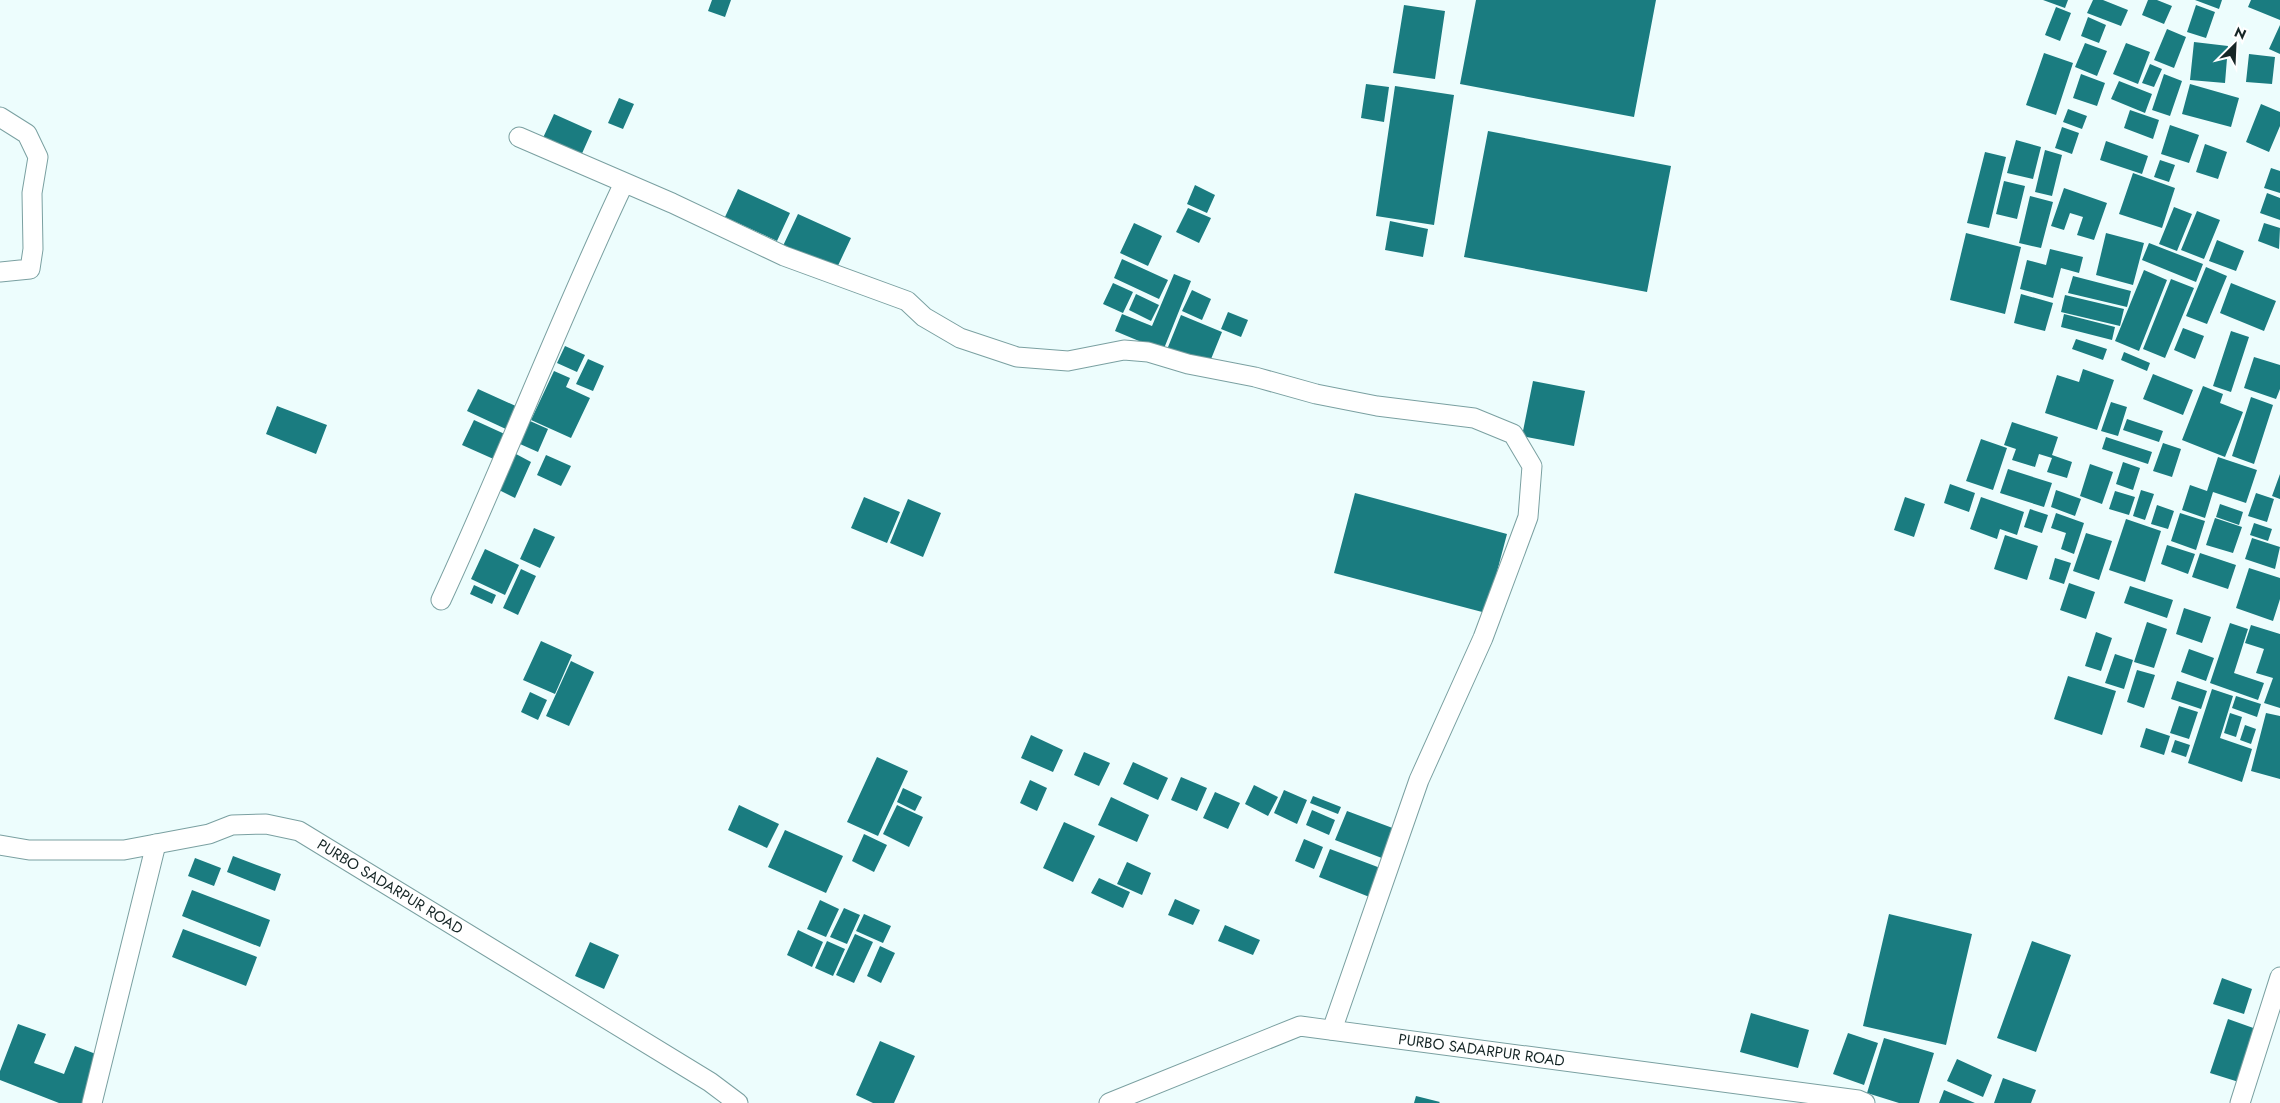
<svg xmlns="http://www.w3.org/2000/svg" width="2280" height="1103" font-family="Jost,sans-serif">
<style>
.building{fill:#1a7c80}
.lines{fill:none;stroke-linecap:round;stroke-linejoin:round}
.minor-casing{stroke:#7aa0a1;stroke-width:21}
.minor{stroke:#fff;stroke-width:19}
.labels{text-anchor:middle;dominant-baseline:central;stroke-width:4.5;stroke-linejoin:round;paint-order:stroke}
.street-label{font-size:15px;fill:#162626;stroke:#fff}
</style>
<rect width="100%" height="100%" fill="#edfdfd"/>
<path class="building" d="M712 0H731L725 17 708 11Z
M1476 0H1656L1634 117 1460 84Z
M2043 0H2068L2065 8Z
M2093 0H2103L2128 10 2121 26 2087 13Z
M2148 0H2157L2172 6 2164 24 2142 15Z
M2195 0H2222L2219 9Z
M2251 0H2280V20L2248 7Z
M1404 5 1445 11 1435 79 1393 73Z
M2196 5 2215 12 2206 38 2187 32Z
M2056 7 2071 13 2060 41 2045 35Z
M2088 17 2106 25 2099 43 2081 36Z
M2280 25V54L2269 49Z
M2167 29 2186 37 2174 68 2154 60Z
M2194 42 2228 46 2225 83 2190 80Z
M2085 43 2107 51 2097 76 2075 67Z
M2126 43 2150 52 2138 84 2113 74Z
M2044 53 2073 63 2056 115 2026 105Z
M2249 54 2275 57 2272 84 2246 82Z
M2150 64 2162 69 2154 87 2142 83Z
M2081 74 2105 83 2097 106 2073 98Z
M2164 74 2182 81 2170 116 2152 110Z
M2119 81 2152 94 2145 113 2111 99Z
M1366 84 1389 87 1384 122 1361 118Z
M2190 84 2239 98 2231 127 2182 114Z
M1395 86 1454 95 1434 225 1376 216Z
M619 98 634 104 623 129 608 123Z
M2261 104 2280 112V126L2269 152 2246 142Z
M2068 109 2087 116 2082 129 2063 122Z
M2130 110 2159 120 2153 139 2124 128Z
M554 114 592 131 580 158 542 140Z
M2170 125 2199 135 2189 163 2161 154Z
M2062 127 2079 133 2072 154 2055 148Z
M1488 131 1671 166 1647 292 1464 257Z
M2016 140 2041 147 2033 179 2007 173Z
M2106 141 2148 156 2142 174 2100 160Z
M2205 144 2227 152 2218 179 2196 172Z
M2045 150 2062 155 2052 196 2035 192Z
M1985 152 2006 157 1989 228 1967 223Z
M2160 160 2175 165 2169 182 2154 177Z
M2271 168 2280 171V193L2264 188Z
M2133 173 2175 188 2162 228 2119 214Z
M2004 181 2025 186 2017 219 1996 214Z
M1195 185 1215 195 1207 213 1187 204Z
M2064 188 2107 203 2094 240 2077 235 2083 217 2070 213 2064 230 2051 226Z
M738 189 790 213 777 241 725 217Z
M2267 193 2280 198V220L2260 213Z
M2030 196 2053 202 2041 248 2019 243Z
M2174 207 2192 214 2177 251 2159 244Z
M1188 208 1211 218 1199 243 1176 232Z
M2197 211 2220 220 2204 259 2181 250Z
M798 214 851 238 835 272 782 248Z
M1390 221 1428 229 1423 257 1385 250Z
M1134 223 1162 236 1148 266 1120 253Z
M2264 223 2280 228 2279 249 2258 241Z
M1966 233 2021 247 2005 314 1950 300Z
M2106 233 2144 243 2133 285 2096 275Z
M2217 240 2244 251 2236 271 2209 261Z
M2149 243 2203 264 2196 282 2142 260Z
M2050 249 2083 257 2079 273 2061 268 2053 298 2020 289 2027 260 2046 265Z
M1122 259 1168 280 1159 299 1114 278Z
M2206 267 2227 276 2207 324 2186 316Z
M2144 270 2167 280 2139 351 2115 341Z
M1174 274 1191 281 1163 351 1115 331 1122 314 1152 326Z
M2073 276 2131 291 2127 307 2068 293Z
M2171 279 2194 288 2165 358 2143 349Z
M1113 283 1133 292 1123 313 1103 304Z
M2231 283 2276 301 2264 331 2220 313Z
M1192 290 1211 299 1202 320 1182 311Z
M1136 294 1159 305 1151 321 1129 310Z
M2021 294 2053 303 2045 331 2014 323Z
M2065 295 2124 309 2120 326 2061 312Z
M1228 312 1248 320 1241 337 1221 329Z
M2064 314 2115 327 2112 340 2061 327Z
M1181 315 1222 332 1207 369 1166 352Z
M2183 328 2204 336 2195 359 2174 350Z
M2231 331 2249 337 2231 392 2213 386Z
M2076 339 2107 349 2103 360 2072 349Z
M565 346 585 355 577 372 557 363Z
M2124 352 2150 363 2147 371 2121 360Z
M2254 357 2280 365V389L2276 399 2244 388Z
M588 359 604 366 593 391 576 384Z
M2083 369 2114 380 2097 430 2045 413 2057 375 2079 382Z
M554 371 570 378 566 387 590 398 571 438 531 420Z
M2153 374 2193 390 2183 415 2143 399Z
M1533 381 1585 391 1574 446 1522 436Z
M2203 386 2223 394 2220 403 2243 412 2225 457 2182 440Z
M478 389 518 407 508 430 467 411Z
M2251 397 2273 405 2254 464 2232 456Z
M2111 402 2127 407 2118 436 2101 431Z
M277 406 327 425 316 454 266 434Z
M2127 419 2163 431 2159 442 2123 430Z
M474 420 509 436 498 461 462 445Z
M530 421 548 429 538 452 520 444Z
M2012 422 2058 437 2052 455 2072 462 2067 478 2047 472 2052 458 2039 454 2035 467 2012 460 2016 449 2004 445Z
M2106 437 2152 452 2148 464 2102 449Z
M1981 439 2007 448 1993 490 1966 481Z
M2163 443 2181 449 2172 477 2153 471Z
M516 454 531 462 515 498 499 490Z
M546 455 571 466 561 486 537 475Z
M2218 457 2257 470 2246 503 2213 492 2205 518 2182 510 2190 485 2207 491Z
M2123 462 2140 468 2133 490 2116 484Z
M2090 464 2113 472 2102 504 2080 496Z
M2008 469 2052 483 2044 507 2000 493Z
M2280 474V499L2272 496Z
M1950 484 1975 493 1969 512 1944 503Z
M2056 490 2081 499 2075 516 2051 507Z
M2141 490 2154 494 2145 520 2133 516Z
M2115 491 2135 497 2129 515 2109 509Z
M1355 493 1507 534 1486 613 1334 573Z
M2256 493 2274 499 2267 522 2248 516Z
M864 497 900 512 887 543 851 528Z
M1905 497 1925 504 1914 537 1894 530Z
M1981 497 2024 512 2017 535 2000 529 1997 539 1970 529Z
M908 499 941 513 923 557 890 543Z
M2220 504 2243 512 2239 525 2216 517Z
M2157 505 2174 511 2168 529 2151 524Z
M2030 509 2048 515 2042 533 2024 527Z
M2056 513 2084 523 2074 554 2061 549 2066 533 2051 528Z
M2180 513 2205 521 2196 550 2171 541Z
M2215 518 2242 527 2233 553 2206 545Z
M2126 519 2161 531 2145 582 2109 570Z
M2254 523 2272 529 2268 541 2250 535Z
M534 528 555 537 540 568 520 559Z
M2086 533 2112 541 2099 580 2073 571Z
M2005 535 2038 546 2027 580 1994 569Z
M2252 538 2280 547 2275 569 2245 559Z
M2167 545 2195 554 2188 574 2161 564Z
M485 549 519 565 505 595 471 579Z
M2200 553 2236 565 2228 589 2192 577Z
M2055 558 2071 563 2064 584 2049 579Z
M2249 568 2280 578V599L2273 621 2236 608Z
M521 569 536 576 518 615 503 608Z
M2069 583 2095 592 2086 619 2060 610Z
M474 585 496 595 492 604 470 594Z
M2130 586 2173 600 2167 618 2124 603Z
M2184 608 2211 617 2202 643 2176 634Z
M2147 622 2167 629 2154 668 2134 662Z
M2230 623 2248 629 2234 673 2264 683 2258 700 2210 683Z
M2251 625 2280 634V708L2264 703 2273 678 2256 673 2264 649 2245 643Z
M2096 632 2112 638 2101 671 2085 666Z
M541 641 572 655 555 694 523 680Z
M2189 649 2214 658 2206 681 2181 672Z
M2115 654 2133 660 2124 689 2105 683Z
M571 661 594 672 569 726 546 716Z
M2137 670 2155 675 2144 708 2127 702Z
M2068 676 2116 691 2102 735 2054 719Z
M2177 681 2207 691 2201 709 2171 699Z
M2212 689 2233 696 2220 738 2252 749 2242 782 2188 763Z
M530 692 547 700 538 720 521 712Z
M2236 696 2261 704 2257 717 2232 708Z
M2179 706 2198 712 2189 739 2170 733Z
M2230 713 2242 717 2236 737 2224 733Z
M2266 713 2280 716V779L2251 771Z
M2245 725 2256 729 2251 744 2240 740Z
M2146 728 2170 736 2164 755 2140 747Z
M1031 735 1063 750 1053 772 1021 758Z
M2175 740 2190 745 2186 757 2171 752Z
M1084 752 1110 763 1099 786 1074 775Z
M877 757 908 771 878 836 847 822Z
M1133 762 1168 778 1158 800 1123 784Z
M1181 777 1207 788 1197 811 1171 800Z
M1030 780 1047 788 1037 811 1020 803Z
M1254 785 1278 797 1268 816 1245 804Z
M903 788 922 797 915 811 897 802Z
M1284 790 1307 800 1297 824 1274 813Z
M1215 792 1240 803 1228 829 1203 818Z
M1313 796 1341 807 1338 814 1310 803Z
M1111 797 1149 815 1137 842 1098 825Z
M739 805 779 824 767 848 728 830Z
M897 805 923 817 909 847 883 834Z
M1312 810 1335 820 1329 835 1306 825Z
M1347 811 1398 830 1387 860 1335 840Z
M1064 822 1095 836 1073 882 1043 868Z
M785 830 843 856 826 893 768 867Z
M864 834 887 845 874 872 852 861Z
M1304 839 1323 847 1314 869 1295 861Z
M1330 849 1383 869 1372 898 1319 877Z
M233 856 281 874 275 891 227 872Z
M195 858 221 868 214 886 188 876Z
M1127 862 1151 873 1142 895 1117 884Z
M1099 878 1130 892 1123 908 1091 893Z
M192 890 270 920 260 947 182 916Z
M1175 899 1200 910 1193 925 1168 915Z
M820 900 839 909 826 937 807 929Z
M844 908 860 915 847 944 830 937Z
M864 914 891 926 883 943 856 931Z
M1889 914 1972 934 1946 1045 1863 1026Z
M1225 925 1260 940 1253 955 1218 941Z
M183 929 257 957 246 986 172 957Z
M798 930 823 942 812 967 787 955Z
M855 934 873 942 854 983 836 975Z
M827 941 845 949 833 976 815 968Z
M2032 941 2071 955 2036 1052 1997 1038Z
M590 942 619 955 604 989 575 976Z
M880 946 895 953 881 983 867 976Z
M2222 978 2252 989 2244 1014 2213 1004Z
M1751 1013 1809 1030 1798 1068 1740 1052Z
M2228 1019 2259 1030 2242 1083 2210 1073Z
M18 1024 46 1034 34 1063 64 1074 75 1046 101 1056 83 1103H59L0 1080V1071Z
M1848 1033 1878 1043 1864 1085 1833 1074Z
M1884 1038 1934 1053 1919 1103H1899L1867 1093Z
M880 1041 915 1056 894 1103H873L856 1095Z
M1957 1059 1992 1075 1983 1097 1947 1081Z
M2003 1078 2036 1090 2031 1103H1994Z
M1944 1090 1975 1103H1939Z
M1416 1096 1440 1102 1439 1103H1414Z"/>
<g class="lines">
<defs>
<g id="minor">
<path d="M0 117 27 134 38 157 32 193 33 249 30 269 0 272"/>
<path d="M519 137 672 203 784 256 907 301 924 317 960 338 1017 357 1068 361 1124 350 1148 352 1188 364 1255 377 1316 394 1377 406 1474 418 1513 434 1532 466 1528 517 1483 638 1419 780 1332 1030"/>
<path d="M441 600C505 462 559 320 624 183"/>
<path id="s1" d="M0 845 29 850H124L209 834 232 825 266 824 299 831 710 1082 738 1103"/>
<path d="M92 1103 156 844"/>
<path id="s2" d="M1109 1103 1300 1026 1858 1100 1865 1103"/>
<path d="M2240 1103 2280 977"/>
</g>
</defs>
<use href="#minor" class="minor-casing"/>
<use href="#minor" class="minor"/>
</g>
<g class="labels">
<g class="street-label">
<text stroke="none"><textPath href="#s1" startOffset="410">PURBO SADARPUR ROAD</textPath></text>
<text stroke="none"><textPath href="#s2" startOffset="389">PURBO SADARPUR ROAD</textPath></text>
</g>
</g>
<g transform="translate(2235 45) rotate(24)" stroke="#ffffff" stroke-width="4" paint-order="stroke">
<path d="M0-4L9 19L0 12L-9 19Z" fill="#162626"/>
<text y="-8" font-size="14" font-weight="bold" text-anchor="middle" fill="#162626">N</text>
</g>
</svg>
